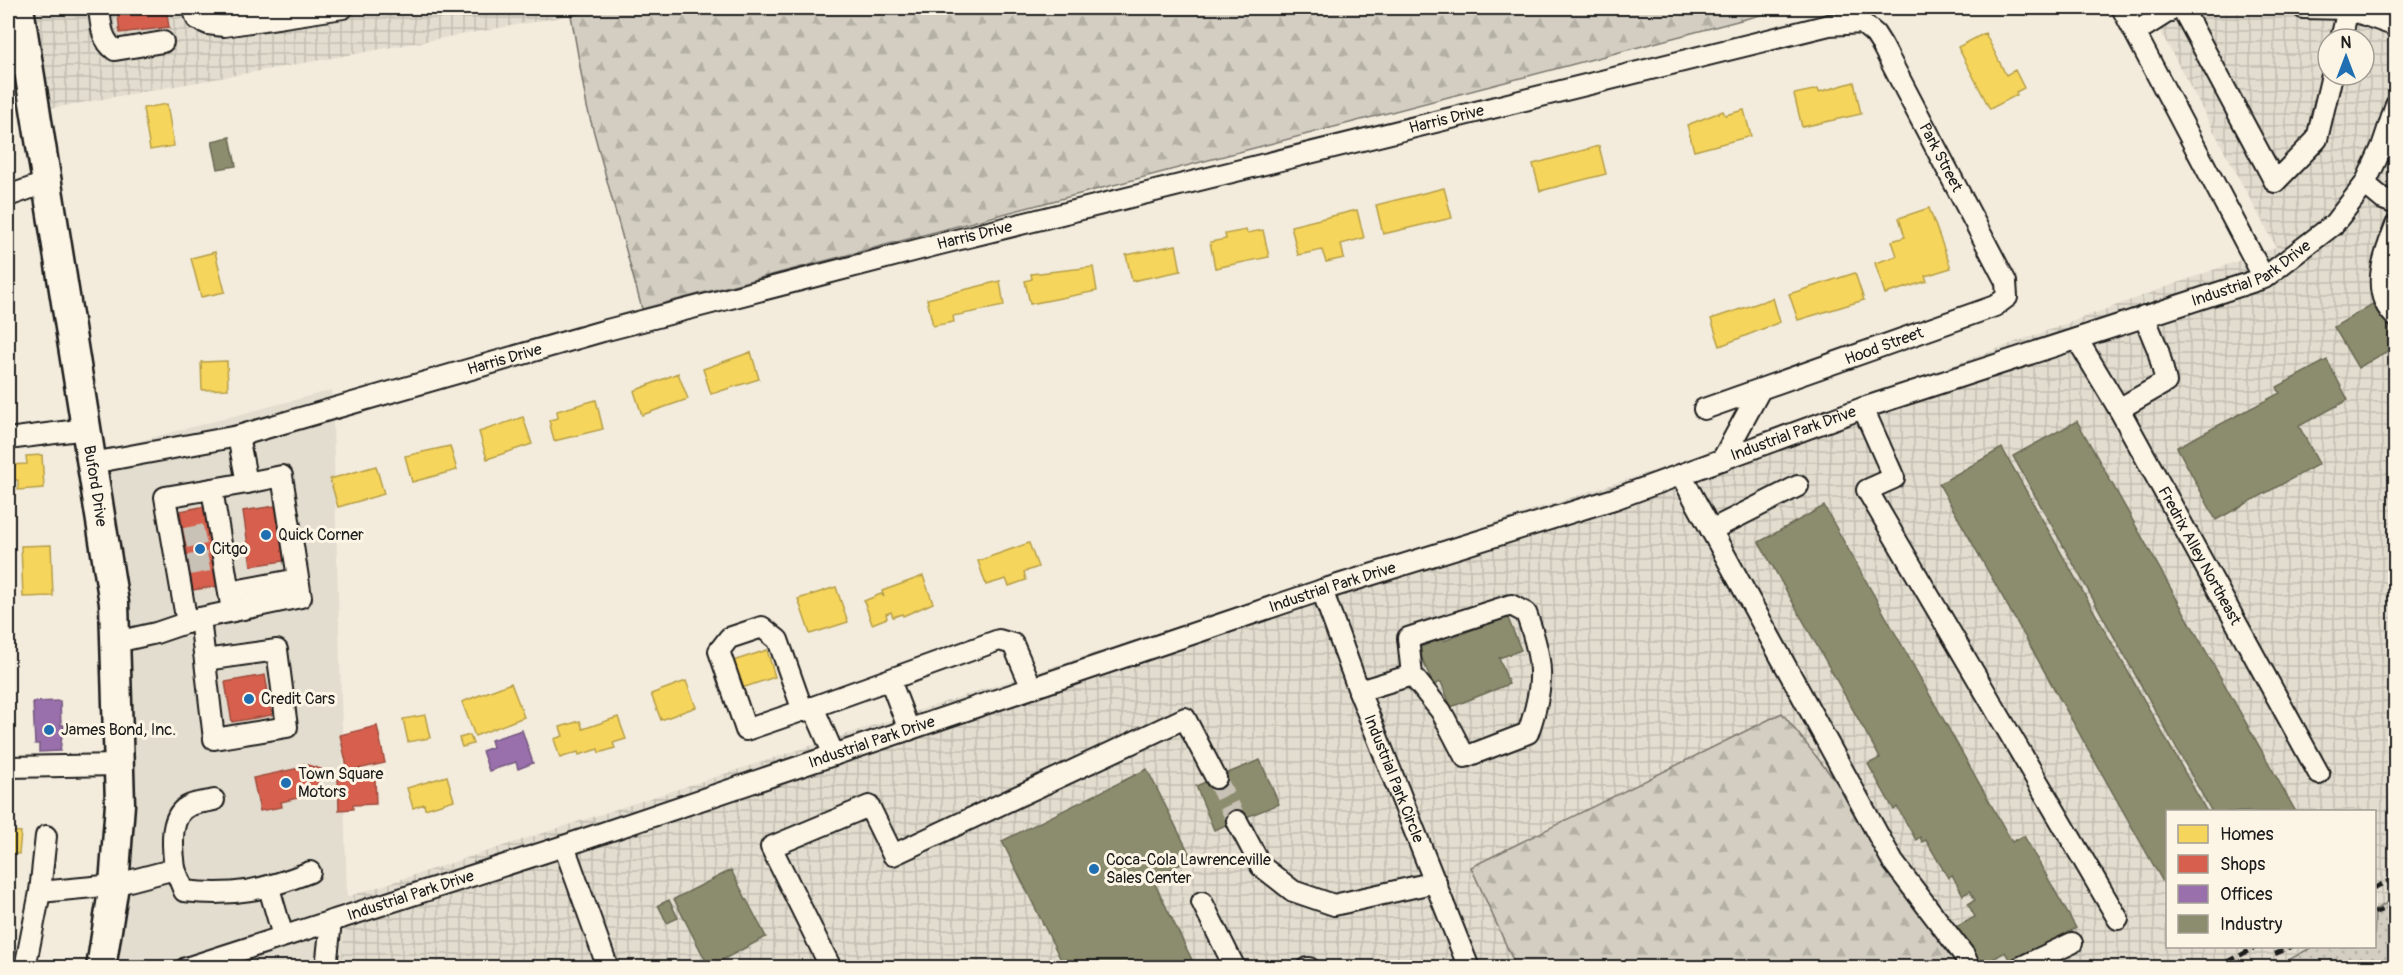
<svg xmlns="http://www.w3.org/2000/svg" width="2403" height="975" font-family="Pangolin,sans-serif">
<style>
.built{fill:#e3ddcf}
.industrial{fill:url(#industrial-grid);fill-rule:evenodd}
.forest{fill:url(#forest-firs);stroke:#78756e;stroke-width:1.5}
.park{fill:url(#park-dots);stroke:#78756e;stroke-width:1.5}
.homes{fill:#f6d55c;stroke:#b59e49;stroke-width:1.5}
.shops{fill:#d6604d;stroke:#9e4c3e;stroke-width:1.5}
.offices{fill:#9970ab;stroke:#745780;stroke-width:1.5}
.industry{fill:#8c8c6e;stroke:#6a6a55;stroke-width:1.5}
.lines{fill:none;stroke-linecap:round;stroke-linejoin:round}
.minor-tunnel{stroke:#c8c2b6;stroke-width:20;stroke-dasharray:20 10;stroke-linecap:butt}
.minor-casing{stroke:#1c1c1c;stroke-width:24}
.highway-casing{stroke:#1c1c1c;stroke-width:33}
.minor{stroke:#fcf5e5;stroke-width:20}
.highway{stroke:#fcf5e5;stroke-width:28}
.rail{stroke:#1c1c1c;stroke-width:4.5;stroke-dasharray:9 4.5;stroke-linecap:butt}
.poi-dot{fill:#1f6fb2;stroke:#fcf5e5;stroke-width:2}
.labels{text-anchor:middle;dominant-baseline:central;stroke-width:6;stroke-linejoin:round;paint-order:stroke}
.street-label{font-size:16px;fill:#1c1c1c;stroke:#fcf5e5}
.poi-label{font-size:16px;fill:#1c1c1c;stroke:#fcf5e5;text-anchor:start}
</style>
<defs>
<pattern id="industrial-grid" width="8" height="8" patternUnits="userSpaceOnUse" patternTransform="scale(1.5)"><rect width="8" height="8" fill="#e3ddcf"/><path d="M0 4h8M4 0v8" fill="none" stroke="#c2bdb1"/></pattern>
<pattern id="forest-firs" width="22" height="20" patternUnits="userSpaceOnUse" patternTransform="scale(1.5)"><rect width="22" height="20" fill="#d3cec1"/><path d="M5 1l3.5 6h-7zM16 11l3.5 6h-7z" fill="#b5b0a5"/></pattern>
<pattern id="park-dots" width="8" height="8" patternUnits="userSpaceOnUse" patternTransform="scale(1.5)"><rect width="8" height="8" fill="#d3cec1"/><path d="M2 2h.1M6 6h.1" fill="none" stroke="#b5b0a5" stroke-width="1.8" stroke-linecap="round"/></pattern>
</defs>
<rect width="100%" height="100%" fill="#f3ecdd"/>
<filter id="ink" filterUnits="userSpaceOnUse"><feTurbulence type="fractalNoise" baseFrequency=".0167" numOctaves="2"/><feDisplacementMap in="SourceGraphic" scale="12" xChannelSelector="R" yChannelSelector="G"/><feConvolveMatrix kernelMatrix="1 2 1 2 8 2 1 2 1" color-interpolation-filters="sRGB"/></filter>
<g filter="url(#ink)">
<path class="built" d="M332 390 347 897 341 967 89 968 132 737 101 451Z"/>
<path class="industrial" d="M8 8H611L36 111 8 58Z
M2148 8H2395V898L2375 910 2374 812H2168V946L2312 947 2276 967H1982L1782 713 1472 867 1516 967 341 968 347 897 1745 441 2276 247ZM2328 39H2364V75H2328Z"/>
<path class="forest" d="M611 8H1787L642 309 587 107 571 15Z
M1782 713 1982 967H1516L1471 867Z"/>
<path class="park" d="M2395 898V967H2276L2312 947 2374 946 2375 910Z"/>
<path class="homes" d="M1985 33 2006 75 2015 70 2024 88 2016 92 2017 95 1990 109 1958 47Z
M1854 82 1861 114 1802 127 1794 94 1818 89 1819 92Z
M167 104 174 146 150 150 143 108Z
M1744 110 1751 136 1694 151 1687 125 1723 111 1725 115Z
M1599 146 1606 174 1540 191 1533 164Z
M1444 188 1452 218 1383 234 1376 205Z
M1929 208 1951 268 1925 276 1927 281 1885 294 1875 263 1897 256 1892 241 1905 237 1899 218Z
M1357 210 1364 238 1341 244 1344 258 1326 262 1322 250 1298 255 1291 226Z
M1246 230 1247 233 1263 230 1269 257 1215 268 1210 242 1226 239 1225 234Z
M1176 245 1181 271 1132 281 1126 255Z
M215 252 225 292 201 297 191 258Z
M1093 267 1097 291 1030 304 1025 281 1032 279 1031 274Z
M1855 273 1864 300 1798 320 1789 294Z
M1000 281 1004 306 953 316 954 322 933 326 927 299Z
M1773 298 1780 322 1720 346 1711 319Z
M751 352 759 379 711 394 703 369Z
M227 361 228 389 202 390 201 362Z
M678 373 688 399 642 415 634 391Z
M596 400 603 429 554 441 549 420 558 418 557 411Z
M523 417 532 444 487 459 479 432Z
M450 446 457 470 412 482 405 456Z
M42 455 44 488 18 490V480H10L9 465 27 464 26 456Z
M376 466 384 494 338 507 330 479Z
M1029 543 1038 567 1024 572 1026 580 1009 586 1006 579 986 585 978 561Z
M51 545 53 596 23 597 21 546Z
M923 576 933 603 903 616 902 614 893 617 891 612 886 614 887 618 872 624 864 601 881 594 884 597 882 591Z
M836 587 848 622 810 634 798 599Z
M767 650 775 677 742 688 733 661Z
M686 681 696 707 661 720 651 694Z
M511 683 524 717 475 736 462 702Z
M425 715 430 738 408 742 403 719Z
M618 717 626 739 613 743 615 748 599 753 598 749 579 755 578 752 560 758 554 739 563 736 560 727 580 721 583 729Z
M470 735 473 744 462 747 459 738Z
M447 776 454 800 425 809 424 804 413 808 407 788Z
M8 831 21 832 19 854 8 853Z"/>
<path class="shops" d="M117 8H166L169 27 120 33Z
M281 505 289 560 251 566 243 511Z
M206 506 219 586 193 590 180 511Z
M265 675 272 715 232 722 225 682Z
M377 726 385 763 348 771 340 735Z
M304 764 321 769 316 792 303 788 302 797 281 802 282 807 260 811 253 778 304 767Z
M375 777 376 804 353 805V809L339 810 338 779Z"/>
<path class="offices" d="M60 701 61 725H64L65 735 62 736 60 751 39 752V744H35L33 702Z
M522 730 533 763 518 769 516 762 489 771 482 751 493 747 491 740Z"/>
<path class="industry" d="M230 137 236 166 218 169 212 141Z
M2376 302 2396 336V346L2358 368 2334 327Z
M2327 360 2348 400 2299 426 2319 464 2216 520 2177 447 2280 393 2277 387Z
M2077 421 2296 812H2212L2013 456Z
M2002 448 2207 812H2168V891L1939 484Z
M1824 506 2012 842 2024 836 2076 928 2012 964 2005 952 1979 967 1956 927 1975 917 1968 904 1975 900 1970 891 1963 895 1952 875 1948 878 1926 840 1922 842 1920 837 1916 840 1897 807 1894 810 1868 764 1880 758 1759 542Z
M1507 616 1521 650 1499 658 1509 684 1451 707 1441 682 1433 685 1418 648 1443 638 1444 641Z
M1260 760 1279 804 1214 830 1196 786Z
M1147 769 1192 859 1152 878 1196 968H1065L1002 841Z
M731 870 766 937 709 967 674 899Z
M669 900 678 918 667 923 658 905Z"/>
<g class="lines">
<path class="minor-tunnel" d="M185 538 210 533
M189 565 215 560
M1216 778 1237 821"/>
<defs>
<g id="minor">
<path d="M99 8C101 24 101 40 115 50L163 42"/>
<path d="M193 8 197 19 208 24 224 26 343 8"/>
<path d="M2122 8 2264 278"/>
<path d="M2182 8 2275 182 2317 139 2332 75"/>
<path d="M2303 8 2348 9 2396 26"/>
<path d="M2136 32 2174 8"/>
<path d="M2341 39 2348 9"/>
<path d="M8 68 27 57"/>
<path d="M2365 184 2383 199 2396 204"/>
<path d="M8 196 48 182"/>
<path d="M2396 225C2385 254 2368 292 2396 317"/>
<path id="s1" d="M2077 339 2119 409 2319 774"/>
<path d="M1863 408 1894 478 1867 490 2118 919"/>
<path d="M2119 409 2166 382 2158 350 2144 316"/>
<path d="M8 439 86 429"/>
<path d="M1722 460 1760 390"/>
<path id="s2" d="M92 463 238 436 603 331 940 244 1829 25 1862 23 1875 34 1882 45 2006 282 2007 297 1995 306 1704 409"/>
<path d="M1681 475 1893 862 1964 955 1970 968"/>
<path d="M212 489 232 611"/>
<path d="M1711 530 1798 486"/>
<path id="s3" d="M1322 590 1359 691 1469 968"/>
<path d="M229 592 298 579"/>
<path d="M200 618 214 739 287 727 277 650 205 660"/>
<path d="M187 623 165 497 247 483"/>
<path d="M116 642 156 633 200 618 301 597 282 476 247 483 238 436"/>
<path d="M890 680 909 730"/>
<path d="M1359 691 1412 675 1408 638 1511 605 1526 613C1544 662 1545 684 1528 733L1465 757 1441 711 1412 675"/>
<path d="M813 707 999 640 1013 644 1032 688"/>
<path d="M803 711 778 640 762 627 729 638 719 651 746 730 813 707 834 755"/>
<path d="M8 767 119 765"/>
<path d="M1237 821 1261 866 1293 891 1334 905 1436 882"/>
<path d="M46 836 40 892 114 885 175 869C173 850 167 814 191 805 198 802 207 802 214 800"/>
<path d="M564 846 608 968"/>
<path d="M175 869 184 891C233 897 264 890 310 872"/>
<path d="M269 888 283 936"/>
<path d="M1202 902 1235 968"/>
<path d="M25 968 40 892"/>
<path id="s4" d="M186 968 564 846 1322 590 1614 499 1863 408 2264 278 2333 225 2365 184 2382 147 2396 105"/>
<path d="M326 968 331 921"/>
<path d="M831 968 771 847 869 806 893 855 1185 718 1216 778"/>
<path d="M1307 968H1309"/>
<path d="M2019 968 2072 943"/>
</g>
<g id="highway">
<path id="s5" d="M19 8 114 603 120 804 114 885 101 968"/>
</g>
</defs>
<use href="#minor" class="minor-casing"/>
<use href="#highway" class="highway-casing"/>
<use href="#minor" class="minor"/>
<use href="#highway" class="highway"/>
<path class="rail" d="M2374 888 2396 877
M2374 913 2396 905
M2275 954 2293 946
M2216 968 2258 946"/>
</g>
</g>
<g class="poi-dot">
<circle cx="266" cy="535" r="6"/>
<circle cx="200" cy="549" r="6"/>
<circle cx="249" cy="699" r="6"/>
<circle cx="49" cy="730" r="6"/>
<circle cx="286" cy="783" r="6"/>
<circle cx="1094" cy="869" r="6"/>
</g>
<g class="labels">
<g class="street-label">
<text stroke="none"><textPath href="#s2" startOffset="1398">Harris Drive</textPath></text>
<text stroke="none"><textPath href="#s2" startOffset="1982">Park Street</textPath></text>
<text stroke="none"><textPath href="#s2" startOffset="912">Harris Drive</textPath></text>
<text stroke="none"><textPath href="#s4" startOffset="2180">Industrial Park Drive</textPath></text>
<text transform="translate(1884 346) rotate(-20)">Hood Street</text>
<text stroke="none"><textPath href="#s2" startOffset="426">Harris Drive</textPath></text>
<text stroke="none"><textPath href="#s4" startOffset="1694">Industrial Park Drive</textPath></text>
<text stroke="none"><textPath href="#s5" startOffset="484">Buford Drive</textPath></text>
<text stroke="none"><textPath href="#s1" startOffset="249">Fredrix Alley Northeast</textPath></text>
<text stroke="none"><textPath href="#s4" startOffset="1208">Industrial Park Drive</textPath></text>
<text stroke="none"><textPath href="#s4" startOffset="722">Industrial Park Drive</textPath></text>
<text stroke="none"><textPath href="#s3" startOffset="202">Industrial Park Circle</textPath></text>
<text stroke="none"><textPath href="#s4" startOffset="236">Industrial Park Drive</textPath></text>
</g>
<g class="poi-label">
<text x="278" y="535">Quick Corner</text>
<text x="212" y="549">Citgo</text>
<text x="261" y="699">Credit Cars</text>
<text x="61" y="730">James Bond, Inc.</text>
<text x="298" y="774">Town Square<tspan x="298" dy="18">Motors</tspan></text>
<text x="1106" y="860">Coca-Cola Lawrenceville<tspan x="1106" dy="18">Sales Center</tspan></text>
</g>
</g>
<rect width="2403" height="975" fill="none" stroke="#fcf5e5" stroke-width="30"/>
<rect x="15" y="15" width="2373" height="945" fill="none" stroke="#1c1c1c" stroke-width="2" filter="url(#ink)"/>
<rect x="2166" y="810" width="210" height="138" fill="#fcf5e5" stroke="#a29e95" stroke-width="1.5"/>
<rect x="2178" y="825" width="30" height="18" fill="#f6d55c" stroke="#a29e95" stroke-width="1.5"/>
<text x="2220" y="840" font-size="18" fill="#1c1c1c">Homes</text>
<rect x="2178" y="855" width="30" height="18" fill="#d6604d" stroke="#a29e95" stroke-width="1.5"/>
<text x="2220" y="870" font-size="18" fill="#1c1c1c">Shops</text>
<rect x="2178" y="885" width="30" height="18" fill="#9970ab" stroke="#a29e95" stroke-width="1.5"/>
<text x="2220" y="900" font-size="18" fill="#1c1c1c">Offices</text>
<rect x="2178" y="915" width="30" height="18" fill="#8c8c6e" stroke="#a29e95" stroke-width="1.5"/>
<text x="2220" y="930" font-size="18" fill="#1c1c1c">Industry</text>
<g transform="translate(2346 57)"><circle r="28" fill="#fcf5e5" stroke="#a29e95" stroke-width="1.5"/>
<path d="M0-4.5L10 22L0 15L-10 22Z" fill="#1f6fb2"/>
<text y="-9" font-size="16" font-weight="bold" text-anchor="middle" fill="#1c1c1c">N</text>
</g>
</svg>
